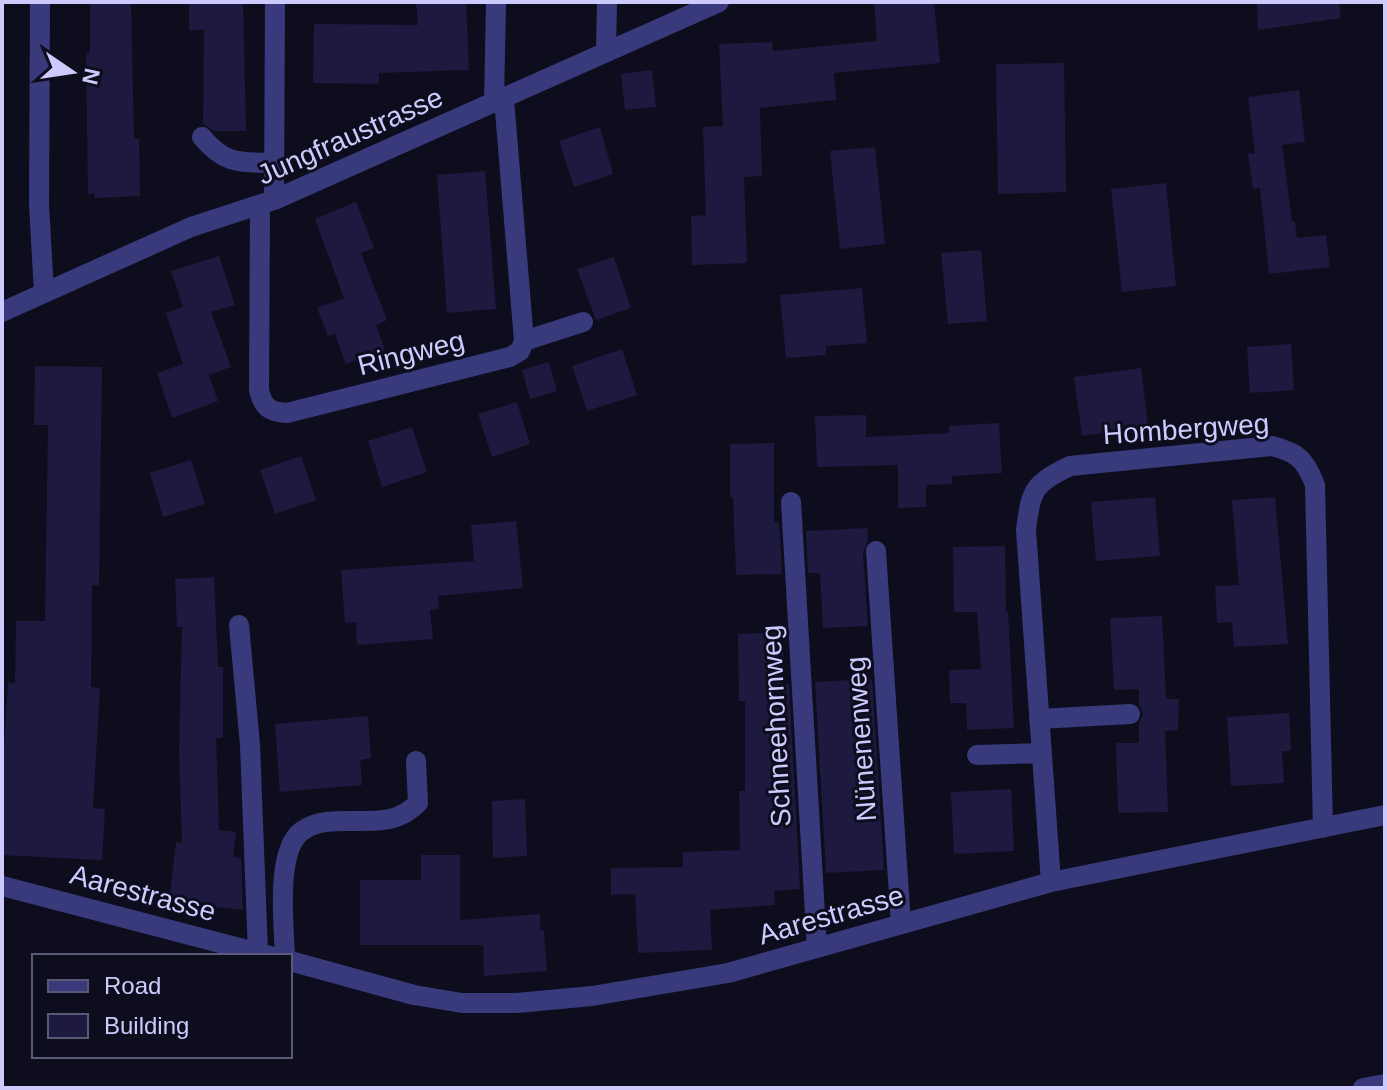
<svg xmlns="http://www.w3.org/2000/svg" width="1387" height="1090" font-family="Arial,sans-serif">
<style>
.building{fill:#1e193e}
.lines{fill:none;stroke-linecap:round;stroke-linejoin:round}
.minor{stroke:#393a7c;stroke-width:20}
.labels{text-anchor:middle;dominant-baseline:central;stroke-width:6;stroke-linejoin:round;paint-order:stroke}
.street-label{font-size:28px;fill:#cdcbfe;stroke:#0e0d1e}
</style>
<rect width="100%" height="100%" fill="#0e0d1e"/>
<path class="building" d="M90 2H131L134 139H139L140 196 95 198 94 193 88 194 86 53H90Z
M189 2H243L246 131H214L203 124 204 30H189Z
M416 2H466L469 70 379 73V84L313 83 314 24 418 25Z
M874 2H934L940 63 834 73 836 100 760 108 762 176 744 177 747 263 692 265 691 216 706 215 703 127 723 126 719 44 772 42 773 51 877 41Z
M1257 2H1339L1341 18 1258 30Z
M1064 63 1066 192 998 194 996 64Z
M652 70 656 107 625 110 621 74Z
M1299 90 1305 142 1282 145 1292 221H1295L1297 238 1326 235 1330 267 1269 274 1260 188 1253 189 1248 154 1255 153 1248 97Z
M600 127 613 174 574 187 559 141Z
M875 147 885 244 840 249 830 151Z
M485 171 496 309 447 313 437 175Z
M1166 183 1176 286 1122 292 1111 189Z
M356 202 374 248 361 253 387 320 376 325 385 350 346 364 335 334 328 336 317 308 344 298 315 219Z
M981 250 987 321 948 324 941 253Z
M219 256 235 305 211 312 231 367 209 375 218 401 172 418 157 373 183 364 166 313 183 307 171 271Z
M614 257 631 308 596 320 577 269Z
M862 288 867 343 826 346V355L786 358 780 295Z
M1291 344 1294 390 1250 393 1247 347Z
M622 349 637 395 587 411 572 366Z
M549 362 557 391 530 399 522 370Z
M35 366 102 367 99 585H92L91 687 100 688 93 808 105 809 102 860 2 855V776L8 682 15 683 16 621H45L48 425H34Z
M1141 368 1148 426 1082 436 1074 377Z
M517 402 530 444 492 457 478 414Z
M866 415V437L949 433V426L999 423 1002 473 952 476V484L926 485V507L898 508V465L817 467 815 416Z
M412 427 427 472 382 487 368 441Z
M774 443V522H778L780 533 782 574 736 575 733 497H730V444Z
M301 456 316 500 275 514 260 470Z
M191 460 205 504 163 517 150 473Z
M1155 497 1160 556 1096 561 1091 502Z
M1275 497 1288 644 1234 647 1232 622 1217 623 1215 586 1239 585 1232 500Z
M516 521 523 588 438 596 439 609 430 610 433 639 357 645 356 622 345 623 341 570 474 561 471 525Z
M867 528 868 541 863 552 868 626 823 628 820 573H808L806 531Z
M1005 546 1006 612H1008L1014 728 967 730 966 703H950L949 670 981 669 977 612H954L953 547Z
M214 577 218 667H223V738H216L219 830 236 832 233 857 241 858 243 910 169 902 176 842 182 843 179 750 182 627H177L175 579Z
M1162 616 1166 699H1179L1178 730 1165 731 1168 812 1118 813 1116 743H1139V723L1143 714 1139 705V689L1114 690 1110 618Z
M783 632 784 684H789L800 889 774 891 775 905 710 910 712 950 638 953 635 894 611 895V868L683 867V852L740 850 739 791H745V701H739L738 634Z
M872 679 884 870 826 873 815 682Z
M1289 713 1291 751H1282L1284 783 1231 786 1227 717Z
M368 716 371 758 360 760 362 785 280 792 275 724Z
M1011 789 1014 851 954 854 951 792Z
M525 799 527 856 493 858 492 801Z
M421 855H460V920L540 914V930H544L547 971 484 976 483 945H360V880H421Z"/>
<g class="lines">
<path class="minor" d="M40 2 39 205 44 293
M606 52 607 2
M494 103 496 2
M202 137C225 165 240 162 274 163
M274 200 275 2
M260 206 259 390C263 407 269 412 287 413L510 357 520 351 524 341 504 99
M2 312 191 227 274 200 719 2
M524 341 583 322
M791 502 817 948
M876 551 901 924
M239 625 250 745 258 953
M1039 719 1130 714
M977 755 1042 753
M1051 882 1026 530C1031 490 1033 484 1070 466L1272 446C1298 453 1305 459 1315 485L1323 828
M2 886 270 956
M285 956C284 926 275 850 302 831 318 819 342 821 362 821 385 821 401 820 418 803L416 761
M290 961 414 995 462 1003H517L592 996 728 973 1051 882 1385 815
M1363 1088 1385 1084"/>
</g>
<g class="labels">
<g class="street-label">
<text transform="translate(350 136) rotate(-24)">Jungfraustrasse</text>
<text transform="translate(411 353) rotate(-14)">Ringweg</text>
<text transform="translate(1186 429) rotate(-4)">Hombergweg</text>
<text transform="translate(776 726) rotate(-93)">Schneehornweg</text>
<text transform="translate(861 739) rotate(-94)">Nünenenweg</text>
<text transform="translate(143 893) rotate(15)">Aarestrasse</text>
<text transform="translate(831 915) rotate(-16)">Aarestrasse</text>
</g>
</g>
<rect width="1387" height="1090" fill="none" stroke="#cdcbfe" stroke-width="8"/>
<rect x="32" y="954" width="260" height="104" fill="#0e0d1e" stroke="#5a5978" stroke-width="2"/>
<rect x="48" y="980" width="40" height="12" fill="#393a7c" stroke="#5a5978" stroke-width="2"/>
<text x="104" y="994" font-size="24" fill="#cdcbfe">Road</text>
<rect x="48" y="1014" width="40" height="24" fill="#1e193e" stroke="#5a5978" stroke-width="2"/>
<text x="104" y="1034" font-size="24" fill="#cdcbfe">Building</text>
<g transform="translate(72 72) rotate(103)" stroke="#0e0d1e" stroke-width="6" paint-order="stroke">
<path d="M0-6L14 30L0 20L-14 30Z" fill="#cdcbfe"/>
<text y="-12" font-size="22" font-weight="bold" text-anchor="middle" fill="#cdcbfe">N</text>
</g>
</svg>
